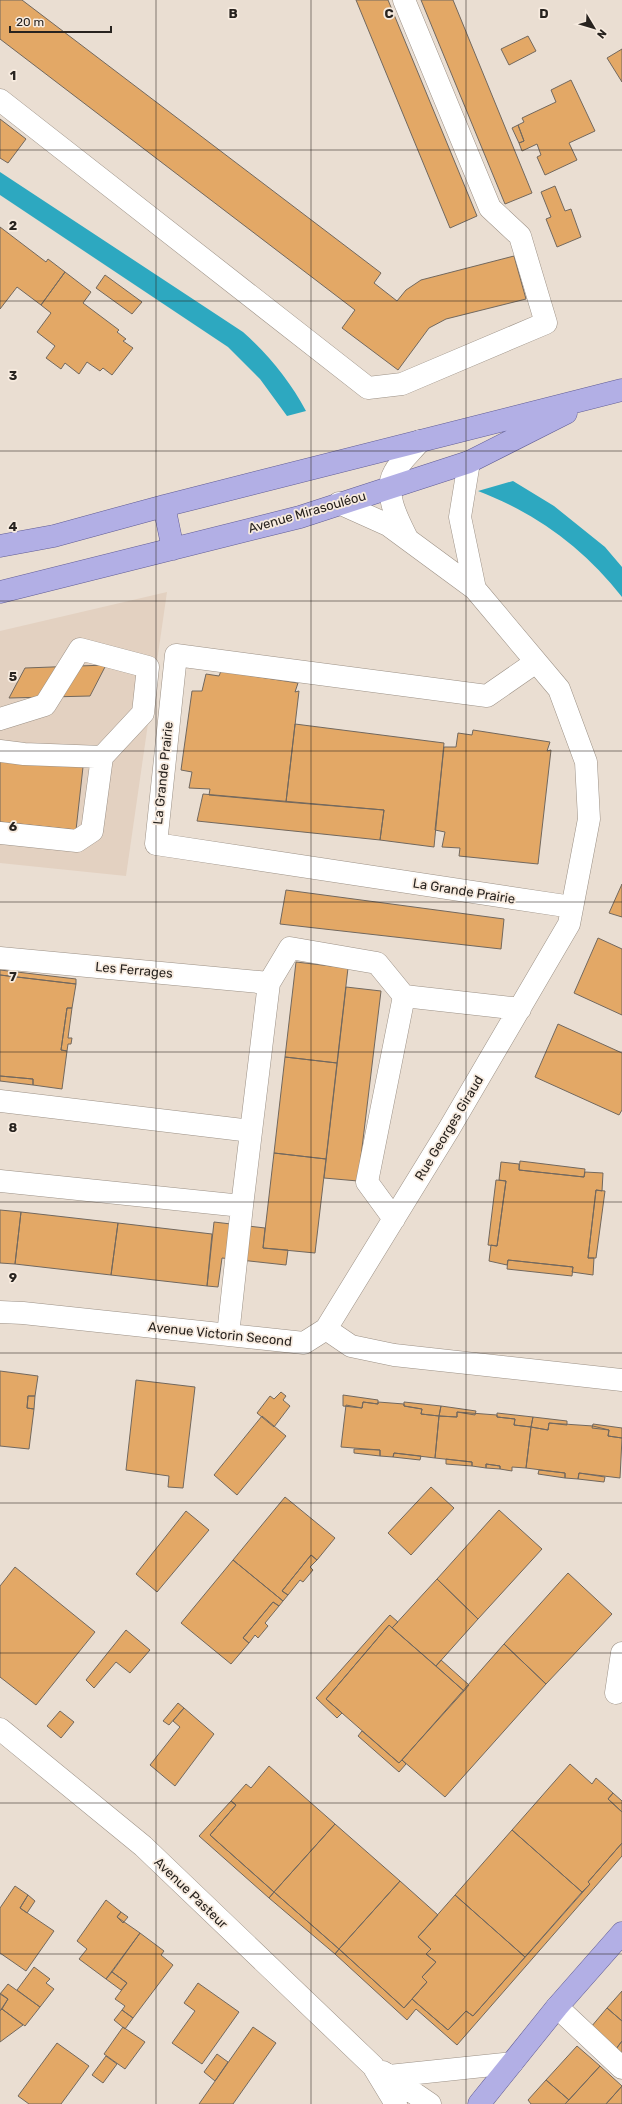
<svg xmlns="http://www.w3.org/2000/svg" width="622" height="2104" font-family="Rubik,sans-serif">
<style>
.built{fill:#e3d1c1}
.water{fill:#2da8c0}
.building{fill:#e3a866;stroke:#72685e}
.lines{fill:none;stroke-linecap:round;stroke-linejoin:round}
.minor-casing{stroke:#9c9186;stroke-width:23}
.major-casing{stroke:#605c94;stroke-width:23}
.minor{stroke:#fff;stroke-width:22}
.major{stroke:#b2afe5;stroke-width:22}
.grid{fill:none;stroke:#28231f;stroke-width:1;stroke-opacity:0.55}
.labels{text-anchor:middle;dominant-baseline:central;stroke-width:3.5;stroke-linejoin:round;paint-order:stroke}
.street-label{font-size:13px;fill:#28231f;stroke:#f7ebdf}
.grid-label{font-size:13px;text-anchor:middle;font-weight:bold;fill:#28231f;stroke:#f7ebdf;stroke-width:3.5;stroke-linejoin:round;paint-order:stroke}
</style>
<rect width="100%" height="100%" fill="#eaded2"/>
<path class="built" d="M167 592 126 876 0 863V631Z"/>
<path class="water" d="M0 172 243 332C269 355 290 381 306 411L287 416 260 379 228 347 0 195Z
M513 481 554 506 605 547 622 567V597C584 548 536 513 478 491Z"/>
<path class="building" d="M0 0H22L381 273 374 283 397 301 406 290 421 280 514 256 526 299 446 319 429 328 398 370 342 328 355 310 0 39Z
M356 0H388L477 216 450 228Z
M421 0H453L532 193 505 204Z
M528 36 536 51 509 65 501 49Z
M622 49V82L607 58Z
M571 80 595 131 569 143 577 160 545 175 537 157 541 155 537 144 522 151 519 143 524 141 518 125 524 122 522 118 556 102 551 90Z
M0 119 26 139 8 163 0 158Z
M518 125 524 141 519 143 512 128Z
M555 186 565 211 571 209 581 237 557 247 546 219 551 217 541 192Z
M0 227 46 262 48 259 65 272 41 305 17 287 0 309Z
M65 272 91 292 83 303 119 330 117 332 126 339 123 341 133 348 112 375 103 368 100 371 87 362 79 374 65 363 61 369 46 358 55 346 37 332 51 313 41 305Z
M105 275 142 302 132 314 96 288Z
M106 665 90 696 9 698 25 668Z
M221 671 298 683 295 692 299 691 286 802 209 795 210 789 189 788 192 772 181 770 192 691H202L206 674 219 676Z
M295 724 444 743 434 847 380 840 384 810 286 802Z
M473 730 550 742 547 751 551 750 538 864 459 856 460 848 442 847 445 832 435 830 444 747H456L458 733 472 735Z
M0 758 83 767 76 830 0 822Z
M203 794 384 810 380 840 197 821Z
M622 884V917L609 913Z
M286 890 504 919 501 949 280 924Z
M598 938 622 949V1015L574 993Z
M296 962 348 968 337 1063 285 1057Z
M0 970 76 979V984L0 975Z
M0 975 76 984 72 1008H67L61 1050 67 1051 62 1089 33 1085V1079L0 1076Z
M346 987 381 991 358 1181 324 1178Z
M67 1008H72L68 1038H72L71 1044H68L67 1051 61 1050Z
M558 1024 622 1053V1110L619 1115 535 1077Z
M285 1057 337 1063 326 1159 274 1153Z
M0 1076 33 1079V1085L0 1081Z
M274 1153 326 1159 315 1253 263 1248Z
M520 1161 585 1169 584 1177 519 1170Z
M501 1162 519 1164V1170L584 1177 585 1172 603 1173 602 1191 596 1190 588 1258H594L593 1275 572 1272 573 1267 508 1260 507 1265 489 1261 491 1245 497 1246 506 1181 499 1180Z
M496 1180 506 1181 497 1246 488 1245Z
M596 1190 605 1191 596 1258H588Z
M0 1210 21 1212 15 1264 0 1263Z
M21 1212 118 1223 111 1275 15 1264Z
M214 1222 265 1228 263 1248 288 1250 286 1265 222 1258 218 1287 207 1286Z
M118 1223 212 1234 207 1286 111 1275Z
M508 1260 573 1267 572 1276 507 1269Z
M0 1371 38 1376 35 1396H28L27 1408 34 1409 29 1449 0 1446Z
M136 1380 195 1387 183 1488 168 1487 169 1476 126 1470Z
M281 1392 286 1396 283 1400 290 1406 274 1427 257 1413 270 1396 274 1399Z
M343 1395 378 1400V1404L363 1402 362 1408 343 1406Z
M28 1396H35L34 1409 27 1408Z
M363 1402 378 1404V1402L404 1404V1406L422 1409 421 1414 439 1416 435 1458 394 1453 393 1457 380 1456V1450L341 1447 346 1405 362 1408Z
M404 1402 441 1406 439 1416 421 1414 422 1409 404 1406Z
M441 1406 476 1411 475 1415 457 1412V1417L439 1416Z
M457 1412 497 1415V1417L515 1419 514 1425 531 1427 526 1468 512 1467V1471L500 1469V1466L486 1464V1468L472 1466V1462L435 1458 439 1416 457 1417Z
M497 1413 533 1417 531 1427 514 1425 515 1419 497 1417Z
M262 1416 286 1436 237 1495 214 1475Z
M533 1417 567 1421V1425L549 1423 548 1430 531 1427Z
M549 1423 593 1426 609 1430 608 1436 622 1438 620 1478 579 1473 578 1479 565 1478V1473L526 1468 531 1427 548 1430Z
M593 1424 622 1428V1438L608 1436 609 1430 592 1428Z
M354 1449 380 1450V1456L354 1453Z
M394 1453 421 1456 420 1460 393 1457Z
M446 1459 472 1462V1466L446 1464Z
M486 1464 500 1466V1469L486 1468Z
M539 1470 565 1473V1478L538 1474Z
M579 1473 605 1477 604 1482 578 1479Z
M431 1487 454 1508 411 1555 388 1533Z
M285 1497 335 1538 317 1560 311 1555 282 1591 288 1595 283 1601 233 1560Z
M499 1510 542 1549 478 1619 437 1579Z
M186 1511 209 1530 157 1592 136 1574Z
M311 1555 317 1560 310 1567 313 1570 303 1582 300 1580 288 1595 282 1591Z
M233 1560 283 1601 279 1606 273 1602 243 1638 249 1643 231 1664 181 1623Z
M15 1567 95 1632 36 1705 0 1677V1586Z
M568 1573 612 1614 546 1684 504 1644Z
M437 1579 478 1619 436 1666 392 1628Z
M273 1602 279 1606 265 1623 268 1626 258 1638 255 1635 249 1643 243 1638Z
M390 1615 398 1622 392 1628 389 1625 326 1699 342 1713 337 1718 316 1698Z
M389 1625 464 1691 399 1763 326 1699Z
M126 1630 150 1650 130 1673 116 1662 94 1688 86 1680Z
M504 1644 546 1684 445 1797 402 1760Z
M441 1660 469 1685 464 1691 436 1666Z
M178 1703 184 1708 169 1725 163 1721Z
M184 1708 214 1734 175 1786 150 1765 180 1727 173 1721Z
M60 1711 74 1722 61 1738 47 1726Z
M362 1731 399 1763 402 1760 406 1764 399 1772 358 1736Z
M570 1764 592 1784 596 1778 613 1793 608 1799 622 1812V1843L588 1882 590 1884 582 1892 512 1830Z
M269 1766 335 1824 274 1892 210 1835 236 1805 231 1801 246 1784 251 1788Z
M613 1793 622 1801V1812L608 1799Z
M231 1801 236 1805 210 1835 274 1892 269 1898 199 1836Z
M335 1824 400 1881 339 1949 274 1892Z
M512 1830 582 1892 525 1957 455 1895Z
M622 1843V1856L457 2045 416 2009 407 2020 335 1954 339 1949 404 2008 412 1999 448 2030 466 2011 473 2016 590 1884 588 1882Z
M400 1881 438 1915 418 1937 431 1949 426 1954 436 1962 422 1977 427 1982 404 2008 339 1949Z
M15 1886 28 1895 20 1908 54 1931 26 1971 0 1953V1908Z
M274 1892 339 1949 335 1954 269 1898Z
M28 1895 35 1901 27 1913 20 1908Z
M455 1895 525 1957 473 2016 466 2011 448 2030 412 1999 427 1982 422 1977 436 1962 426 1954 431 1949 418 1937Z
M106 1900 121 1912 117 1917 140 1933 106 1979 79 1959 87 1949 77 1941Z
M121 1912 128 1917 123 1923 117 1917Z
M140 1933 164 1951 161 1955 173 1965 133 2018 122 2010 125 2006 115 1999 127 1983 112 1972Z
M34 1967 50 1979 46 1983 54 1989 40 2007 17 1990Z
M112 1972 127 1983 121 1990 106 1979Z
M198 1983 239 2012 202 2064 172 2043 195 2011 184 2003Z
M8 1984 40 2007 25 2026 2 2009 8 1999 0 1994Z
M622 1991V2021L607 2008Z
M0 1993 8 1999 0 2011Z
M607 2008 622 2021V2041L616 2049 591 2027Z
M2 2009 23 2025 0 2042V2011Z
M122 2010 133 2018 125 2029 114 2020Z
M123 2027 145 2042 125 2069 104 2054Z
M253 2027 276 2043 233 2104H199Z
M622 2041V2054L616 2049Z
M57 2043 89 2066 61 2104H29L18 2096Z
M577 2046 600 2066 569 2100 546 2080Z
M217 2054 228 2062 215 2081 204 2072Z
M106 2056 117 2064 103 2083 92 2075Z
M600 2066 622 2086 606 2104H565Z
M546 2080 569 2100 565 2104H531L528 2100Z
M622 2086V2104H606Z"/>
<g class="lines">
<defs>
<path id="minor" d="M0 100 368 388 402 384 546 323 520 236 490 208 404 0
M469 462 460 517 475 589
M407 538C398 520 383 493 394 473 400 461 412 451 420 441
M536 662 487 696 176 655 156 844 572 907
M0 719 45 705 80 649 148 667 143 713 102 757 92 831 77 841 0 833
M0 751 24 754 102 757
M0 958 269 983 242 1206
M269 983 290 948 377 963 404 996
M0 1101 251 1131
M0 1181 242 1206 228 1335
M394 1219 367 1182 404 996 520 1009
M0 1312 23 1313 304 1343 326 1329 449 1129 569 924 589 819 586 762 559 689 475 589 388 525 339 503
M326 1329 351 1346 394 1355 622 1380
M616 1693 622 1653
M0 1729 143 1846 373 2066 396 2104
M557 2007 622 2068
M383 2072 430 2104
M389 2076 512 2063"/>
<path id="major" d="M164 506 173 549
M0 546 54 536 164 506 622 390
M0 592 300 517 469 462 566 413
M479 2104 557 2007 622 1933"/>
</defs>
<use href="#minor" class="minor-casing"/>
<use href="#major" class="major-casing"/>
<use href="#minor" class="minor"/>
<use href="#major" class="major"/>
</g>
<path class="grid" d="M156 0V2104M311 0V2104M466 0V2104M0 150H622M0 301H622M0 451H622M0 601H622M0 751H622M0 902H622M0 1052H622M0 1202H622M0 1353H622M0 1503H622M0 1653H622M0 1803H622M0 1954H622"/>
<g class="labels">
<g class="street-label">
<text transform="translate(307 512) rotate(-16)">Avenue Mirasouléou</text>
<text transform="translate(163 773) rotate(-84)">La Grande Prairie</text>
<text transform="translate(464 891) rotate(9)">La Grande Prairie</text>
<text transform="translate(134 970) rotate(5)">Les Ferrages</text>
<text transform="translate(449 1128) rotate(-59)">Rue Georges Giraud</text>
<text transform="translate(220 1334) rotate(6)">Avenue Victorin Second</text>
<text transform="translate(191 1893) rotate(44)">Avenue Pasteur</text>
</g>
</g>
<g class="grid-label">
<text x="233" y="18">B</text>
<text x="389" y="18">C</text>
<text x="544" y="18">D</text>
<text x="13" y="80">1</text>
<text x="13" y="230">2</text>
<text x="13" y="380">3</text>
<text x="13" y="531">4</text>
<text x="13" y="681">5</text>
<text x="13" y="831">6</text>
<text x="13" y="981">7</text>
<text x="13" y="1132">8</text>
<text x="13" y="1282">9</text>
</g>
<g transform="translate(594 28) rotate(128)" stroke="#f7ebdf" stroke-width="3" paint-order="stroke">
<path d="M0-3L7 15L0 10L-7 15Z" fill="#28231f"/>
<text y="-6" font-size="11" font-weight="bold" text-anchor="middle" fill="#28231f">N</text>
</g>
<path d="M10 26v6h101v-6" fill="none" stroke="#28231f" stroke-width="2"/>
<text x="16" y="26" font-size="12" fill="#28231f" stroke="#f7ebdf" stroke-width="3" paint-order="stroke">20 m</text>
</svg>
